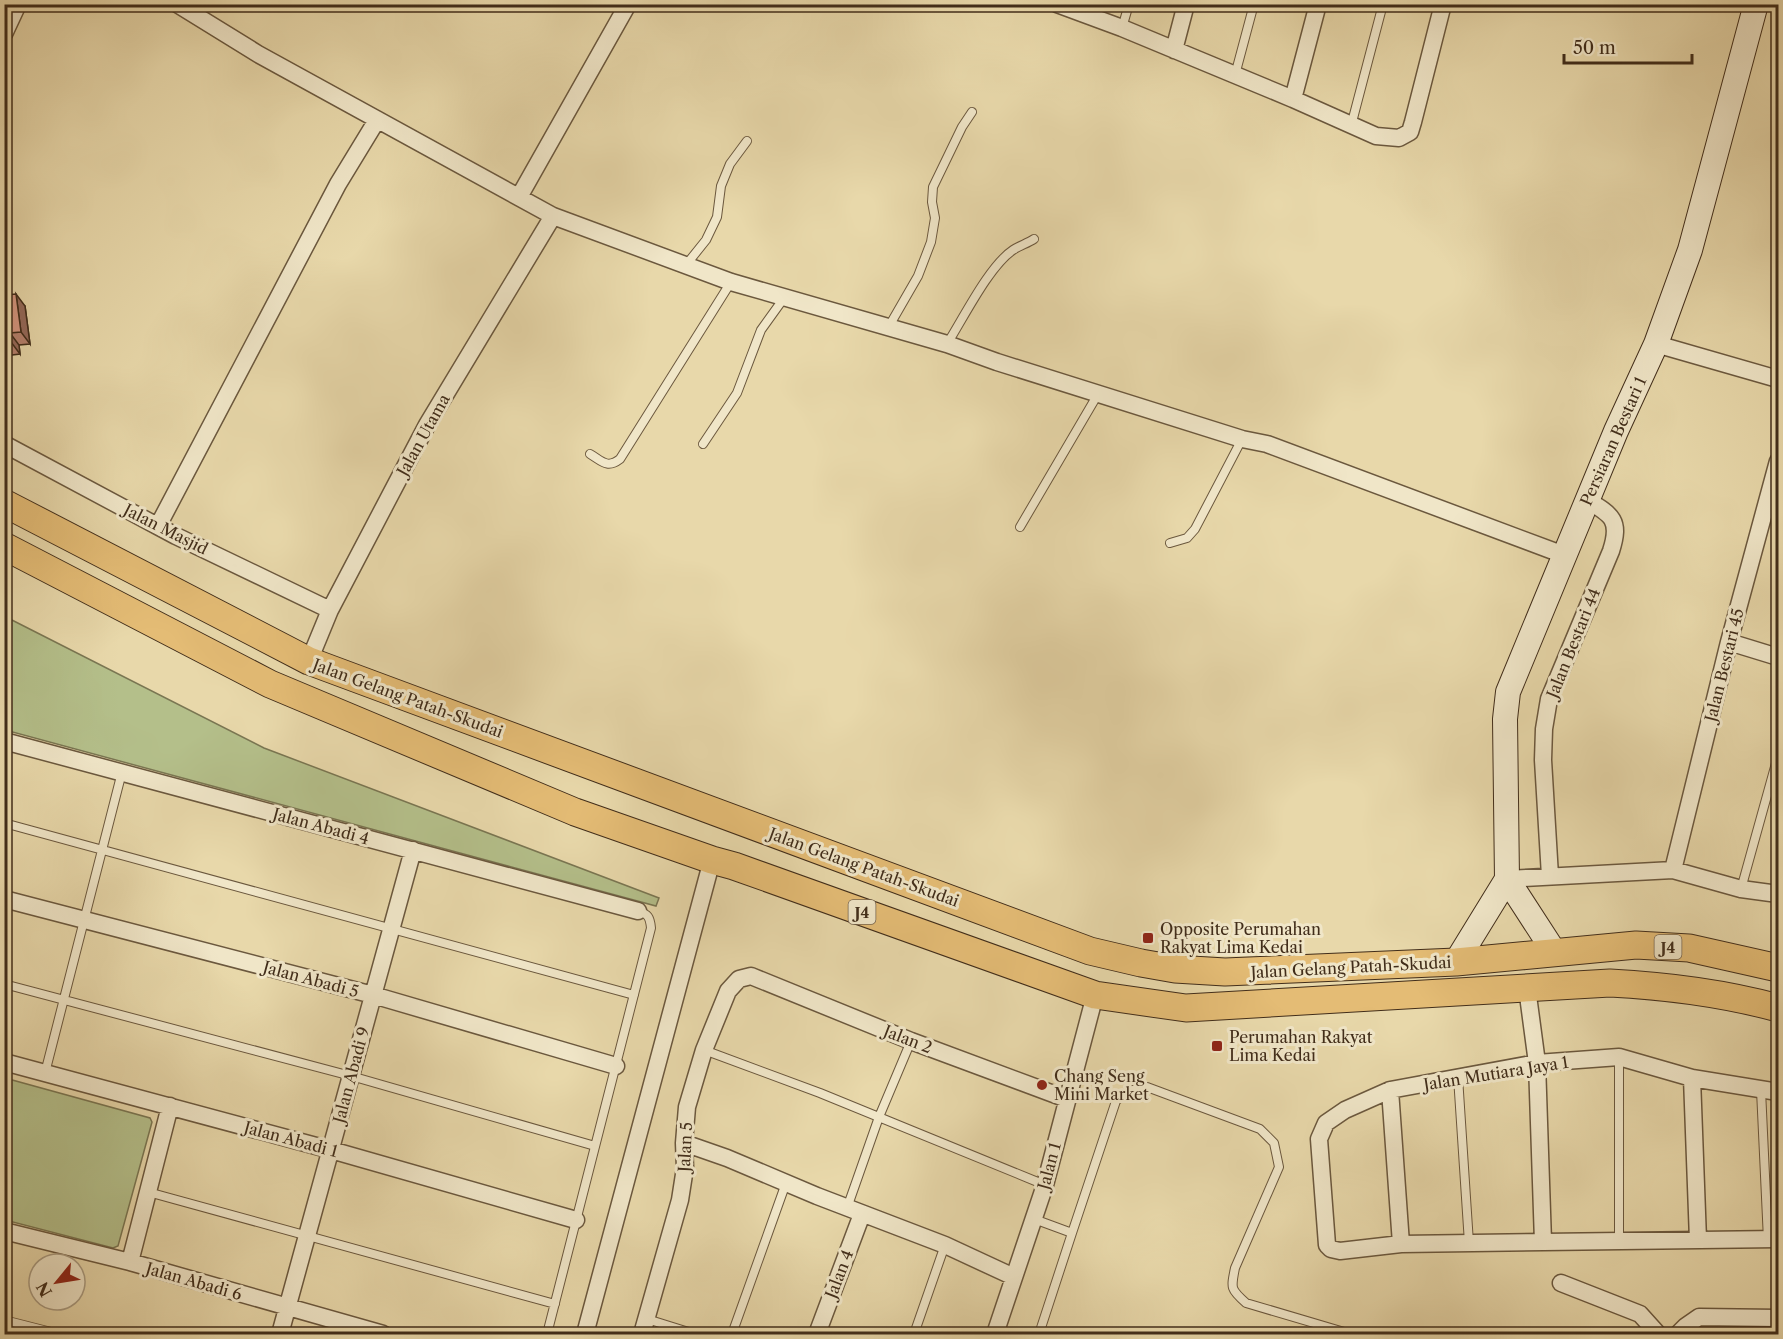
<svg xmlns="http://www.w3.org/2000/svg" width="1783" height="1339" font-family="'Libre Caslon Text',serif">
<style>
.green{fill:#b4bf8a;stroke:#7a7652;stroke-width:1.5}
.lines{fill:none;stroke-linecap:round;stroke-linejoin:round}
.lane-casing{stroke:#6b583e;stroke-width:10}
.street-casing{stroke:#6b583e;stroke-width:19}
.secondary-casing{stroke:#412d1a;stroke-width:26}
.primary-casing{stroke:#412d1a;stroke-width:29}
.lane{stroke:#f0e6c8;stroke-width:8}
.street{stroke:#f0e6c8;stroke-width:16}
.secondary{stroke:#f0e6c8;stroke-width:24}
.primary{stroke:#e4bc75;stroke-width:27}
.wall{fill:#b6816e;stroke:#412d1a;stroke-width:1.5}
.shaded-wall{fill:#94695a;stroke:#412d1a;stroke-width:1.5}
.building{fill:#d49680;stroke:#412d1a;stroke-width:1.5}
.poi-dot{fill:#8f2418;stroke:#f0e6c8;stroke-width:2}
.labels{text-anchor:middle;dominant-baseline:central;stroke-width:6;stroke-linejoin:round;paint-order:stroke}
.shield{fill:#f0e6c8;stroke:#76644e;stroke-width:1.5}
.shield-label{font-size:15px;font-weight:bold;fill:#412d1a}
.street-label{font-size:16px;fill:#412d1a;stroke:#f0e6c8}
.poi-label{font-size:16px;fill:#412d1a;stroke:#f0e6c8;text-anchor:start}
</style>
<rect width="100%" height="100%" fill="#e8d8aa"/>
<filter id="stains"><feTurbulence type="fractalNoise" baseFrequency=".00333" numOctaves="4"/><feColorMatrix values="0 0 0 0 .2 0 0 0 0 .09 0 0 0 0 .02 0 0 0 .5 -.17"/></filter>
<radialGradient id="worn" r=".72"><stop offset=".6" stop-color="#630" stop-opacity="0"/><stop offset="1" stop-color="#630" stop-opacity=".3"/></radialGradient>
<path class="green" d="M4 616 264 748 659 898 656 906 5 730Z
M5 1078 150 1118 152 1122 118 1246 113 1248 5 1220Z"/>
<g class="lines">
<defs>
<path id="lane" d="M1122 28 1129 4
M1235 75 1254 4
M1351 126 1383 4
M686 265 706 240 717 217 721 186 730 164 747 141
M888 328 918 276 931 242 935 218 932 202 933 187 962 127 972 112
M947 344C963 319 989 266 1013 250 1019 246 1028 243 1034 239
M703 444 737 393 761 330 784 298
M590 454C602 461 607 469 620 459L731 282
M1020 527 1098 394
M1170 543 1187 538 1195 529 1242 439
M4 823 634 995
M1741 889 1778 756
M4 984 351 1076 595 1146
M704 1050 820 1093 1045 1185
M1619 1057V1241
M45 1073 122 772
M1458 1077 1469 1243
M1761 1090 1768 1240
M148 1192 555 1304
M847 1208 879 1117 911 1041
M1034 1219 1072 1233 1116 1101 1128 1091 1147 1087 1260 1129 1274 1143 1279 1167 1235 1268C1231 1288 1230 1289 1246 1303L1351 1334
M647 1319 695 1334
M4 1320 59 1334
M547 1334 651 928C650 917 648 914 638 911
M732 1334 786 1183
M914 1334 945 1245
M1039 1334 1072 1233"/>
<path id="street" d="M177 4 258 54 553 216 731 282 947 344 997 362 1242 439 1267 444 1564 555
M1057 4 1122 28 1293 99 1376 136 1399 138 1410 132 1413 122 1443 4
M4 34 18 4
M1174 50 1186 4
M1293 99 1318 4
M519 197 628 4
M1656 344 1778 379
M4 444 176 536 330 610
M158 526 338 184 377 120
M1729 642 1778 657
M309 661 330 610 427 425 553 216
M4 741 638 911
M1673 870 1729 642 1778 461
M1550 876 1543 760 1544 729 1549 699 1611 551C1621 520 1612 515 1587 500
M1507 879 1673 870 1741 889 1778 894
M4 899 373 995 616 1066
M1527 988 1537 1063 1543 1242
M4 1062 331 1150 576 1220
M1692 1078 1698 1240
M1390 1090 1401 1244
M1778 1092 1692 1078 1619 1057 1537 1063 1390 1090 1345 1110 1326 1123 1319 1139 1327 1245 1331 1249 1340 1251 1401 1244 1778 1239
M684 1143 727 1158 817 1196 945 1245 1014 1277
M4 1231 130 1262 383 1334
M130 1262 170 1106
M1561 1283 1640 1314 1658 1334
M280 1334 413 850
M585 1334 712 860
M642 1334 680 1200 685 1168 684 1143 687 1107 704 1050 728 991 739 979 751 976 911 1041 1067 1099
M817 1334 862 1214
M995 1334 1045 1185 1095 995
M1678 1334 1686 1326 1699 1317 1778 1318"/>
<path id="secondary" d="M1507 879 1555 953
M1456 962 1507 879 1505 719 1508 692 1616 431 1656 344 1690 250 1756 4"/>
<path id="primary" d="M4 503 309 661 1090 951 1141 963 1175 969 1225 972 1456 962 1636 945 1689 948 1778 968
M4 546 270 684 575 812 712 860 734 866 1095 995 1186 1008 1610 983C1667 986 1723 993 1778 1008"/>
</defs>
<use href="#lane" class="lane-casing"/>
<use href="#street" class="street-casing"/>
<use href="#secondary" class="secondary-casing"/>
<use href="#primary" class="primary-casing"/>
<use href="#lane" class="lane"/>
<use href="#street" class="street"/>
<use href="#secondary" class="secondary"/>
<use href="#primary" class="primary"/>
</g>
<path class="wall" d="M4 289 9 295 25 306 30 344 19 345 20 354 4 356Z"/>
<path class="shaded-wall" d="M16 294 25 306 30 344 21 332Z
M10 333 19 345 20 354 11 342Z"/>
<path class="building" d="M4 290 5 295 16 294 21 332 10 333 11 342H4Z"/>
<g class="poi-dot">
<rect x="1142" y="932" width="12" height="12" rx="3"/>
<rect x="1211" y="1040" width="12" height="12" rx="3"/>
<circle cx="1042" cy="1085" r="6"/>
</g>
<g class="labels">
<g class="shield">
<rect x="848.5" y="900" width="27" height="24" rx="4.5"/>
<rect x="1654.5" y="935" width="27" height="24" rx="4.5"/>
</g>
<g class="shield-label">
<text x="862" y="912">J4</text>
<text x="1668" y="947">J4</text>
</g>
<g class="street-label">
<text transform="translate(423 435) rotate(-61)">Jalan Utama</text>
<text transform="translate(1613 441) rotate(-66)">Persiaran Bestari 1</text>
<text transform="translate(166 529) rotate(27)">Jalan Masjid</text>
<text transform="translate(1573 643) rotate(-68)">Jalan Bestari 44</text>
<text transform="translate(1724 665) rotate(-76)">Jalan Bestari 45</text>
<text transform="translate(408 698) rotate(20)">Jalan Gelang Patah-Skudai</text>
<text transform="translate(321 826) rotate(15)">Jalan Abadi 4</text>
<text transform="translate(864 867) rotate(20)">Jalan Gelang Patah-Skudai</text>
<text transform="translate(1351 967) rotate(-3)">Jalan Gelang Patah-Skudai</text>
<text transform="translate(311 979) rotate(15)">Jalan Abadi 5</text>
<text transform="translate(908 1039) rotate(21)">Jalan 2</text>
<text transform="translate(1496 1073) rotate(-9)">Jalan Mutiara Jaya 1</text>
<text transform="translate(351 1075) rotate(-75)">Jalan Abadi 9</text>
<text transform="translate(291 1139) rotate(15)">Jalan Abadi 1</text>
<text transform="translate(685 1147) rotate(-87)">Jalan 5</text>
<text transform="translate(1049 1166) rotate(-75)">Jalan 1</text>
<text transform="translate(839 1274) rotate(-69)">Jalan 4</text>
<text transform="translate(194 1281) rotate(16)">Jalan Abadi 6</text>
</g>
<g class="poi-label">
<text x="1160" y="929">Opposite Perumahan<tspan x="1160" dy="18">Rakyat Lima Kedai</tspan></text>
<text x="1229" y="1037">Perumahan Rakyat<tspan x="1229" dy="18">Lima Kedai</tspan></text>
<text x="1054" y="1076">Chang Seng<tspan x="1054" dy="18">Mini Market</tspan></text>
</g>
</g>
<rect width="1783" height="1339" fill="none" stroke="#e8d8aa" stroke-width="24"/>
<rect x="6" y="6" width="1771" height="1327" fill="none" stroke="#412d1a" stroke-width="3"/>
<rect x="12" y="12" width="1759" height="1315" fill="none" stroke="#412d1a" stroke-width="1.5"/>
<g transform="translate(57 1282) rotate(240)"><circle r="28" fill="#f0e6c8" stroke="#aa9c82" stroke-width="1.5"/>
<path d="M0-4.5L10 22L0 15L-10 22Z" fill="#8f2418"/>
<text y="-9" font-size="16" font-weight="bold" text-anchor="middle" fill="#412d1a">N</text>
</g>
<path d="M1564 54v9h128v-9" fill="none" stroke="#412d1a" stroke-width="3"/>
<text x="1573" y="54" font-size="18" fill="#412d1a" stroke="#f0e6c8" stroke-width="4.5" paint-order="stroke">50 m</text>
<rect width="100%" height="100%" filter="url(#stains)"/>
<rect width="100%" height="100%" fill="url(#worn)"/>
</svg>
